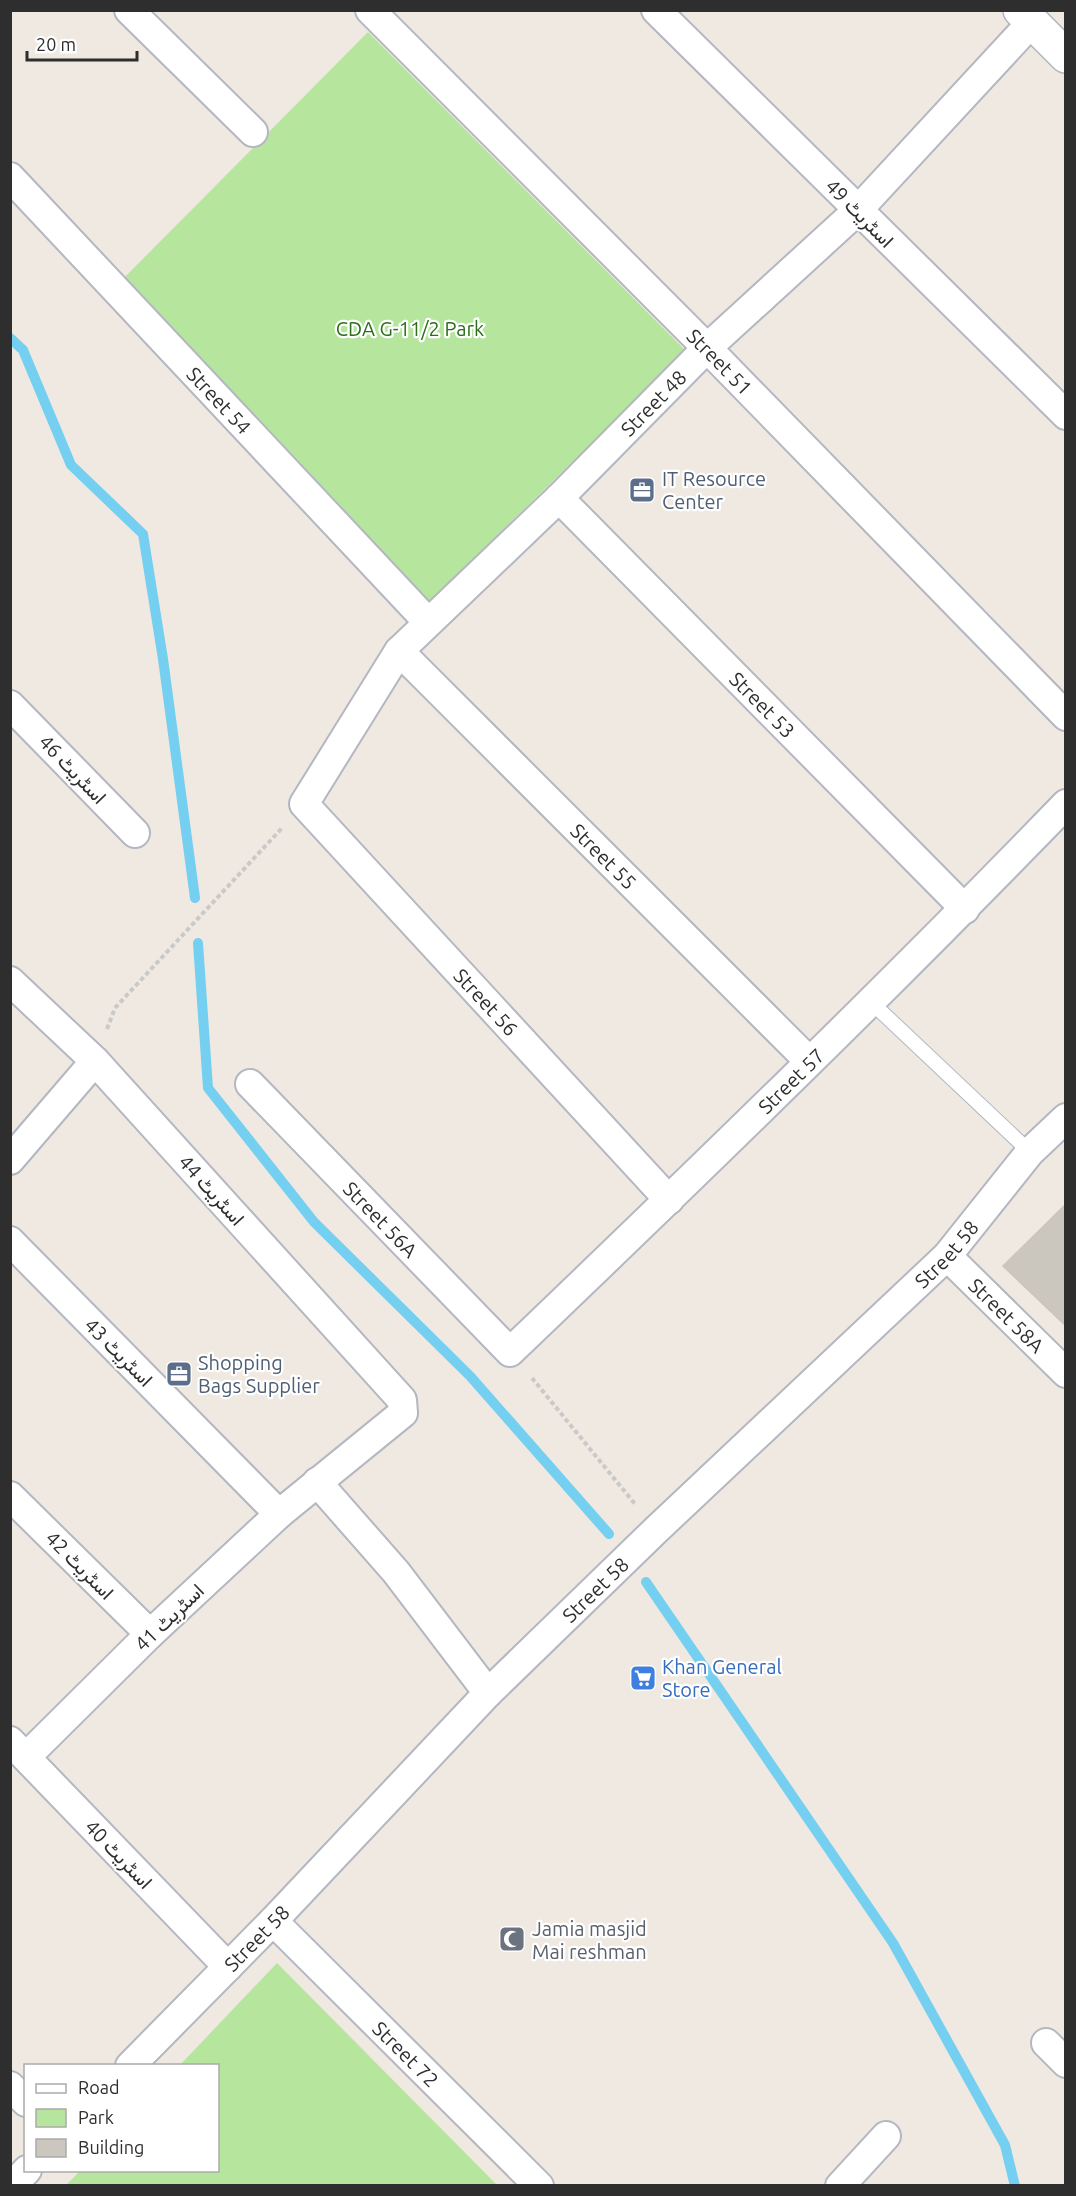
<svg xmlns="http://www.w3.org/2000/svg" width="1076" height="2196" font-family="Ubuntu,Vazirmatn,sans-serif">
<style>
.green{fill:#b6e59e}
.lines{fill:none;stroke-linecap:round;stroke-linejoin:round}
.stream{stroke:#75cff0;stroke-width:10}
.building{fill:#cbc7bf;stroke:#cbc5ba;stroke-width:1.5}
.lane-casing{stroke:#b4b7c1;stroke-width:16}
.street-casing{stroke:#b4b7c1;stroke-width:32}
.secondary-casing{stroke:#b4b7c1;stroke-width:36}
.path{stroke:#c9c9c9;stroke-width:4;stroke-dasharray:4.5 3;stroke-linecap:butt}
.lane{stroke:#fff;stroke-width:14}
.street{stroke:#fff;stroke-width:28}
.secondary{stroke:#fff;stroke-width:33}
.labels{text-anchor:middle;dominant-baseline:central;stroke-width:4.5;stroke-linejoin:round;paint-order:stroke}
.street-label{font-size:20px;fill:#2e2e2e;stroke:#fff}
.park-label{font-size:20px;fill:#2c6e1b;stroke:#fff}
.service-label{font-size:20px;fill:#4e5e75;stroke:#fff;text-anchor:start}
.shop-label{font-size:20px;fill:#366cbe;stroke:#fff;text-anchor:start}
.worship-label{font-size:20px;fill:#5b616d;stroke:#fff;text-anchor:start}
</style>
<rect width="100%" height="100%" fill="#efe9e1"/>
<path class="green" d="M368 32 686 351 429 602 116 286Z
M277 1963 497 2185H66L80 2171 218 2170V2066L180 2065Z"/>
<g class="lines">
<path class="stream" d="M10 338 23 350 71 465 143 534 163 659 195 898
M198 943 208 1088 314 1222 470 1376 609 1534
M646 1582 893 1943 1005 2145 1015 2186"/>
</g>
<path class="building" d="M1066 1204V1326L1003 1266Z"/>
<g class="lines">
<defs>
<path id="lane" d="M871 1002 1030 1152"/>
<g id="street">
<path d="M129 10 253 132"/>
<path id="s1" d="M370 10 707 348 1066 716"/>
<path d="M656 10 1066 415"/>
<path id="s2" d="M10 177 428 622"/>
<path id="s3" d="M559 498 965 909"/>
<path id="s4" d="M399 651 809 1061"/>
<path d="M10 705 135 833"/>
<path d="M10 981 95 1061 402 1400 403 1413 279 1514 150 1634 26 1757"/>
<path id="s5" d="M250 1084 510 1352C698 1172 885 991 1066 804"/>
<path d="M10 1160 95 1061"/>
<path id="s6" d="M669 1200 304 804 399 651 559 498 707 348 858 210 1032 22"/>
<path d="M10 1241 279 1514"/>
<path id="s7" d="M947 1256 1066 1373"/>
<path d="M317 1482 396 1572 488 1693"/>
<path d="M10 1496 150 1634"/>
<path d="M10 1741 228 1967"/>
<path id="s8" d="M273 1921 539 2186"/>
<path d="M1046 2043 1066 2063"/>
<path id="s9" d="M130 2066 273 1921 488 1693 656 1530 947 1256 1030 1152 1066 1118"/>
<path d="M10 2086 26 2102"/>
<path d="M12 2186 27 2170"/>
<path d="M840 2186 886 2136"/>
</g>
<path id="secondary" d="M1020 10 1066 56"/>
</defs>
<use href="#lane" class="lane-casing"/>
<use href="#street" class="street-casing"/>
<use href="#secondary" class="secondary-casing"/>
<path class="path" d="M107 1029 115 1008 282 828
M532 1378 635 1504"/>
<use href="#lane" class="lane"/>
<use href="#street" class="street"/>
<use href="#secondary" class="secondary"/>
</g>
<defs>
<symbol id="office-square" viewBox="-11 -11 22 22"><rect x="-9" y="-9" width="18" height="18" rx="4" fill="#5c6f8a" stroke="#fff"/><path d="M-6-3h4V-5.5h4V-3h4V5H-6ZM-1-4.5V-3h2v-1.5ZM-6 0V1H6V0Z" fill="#fff"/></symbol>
<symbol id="supermarket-square" viewBox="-11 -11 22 22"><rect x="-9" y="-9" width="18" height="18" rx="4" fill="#3f7fe0" stroke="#fff"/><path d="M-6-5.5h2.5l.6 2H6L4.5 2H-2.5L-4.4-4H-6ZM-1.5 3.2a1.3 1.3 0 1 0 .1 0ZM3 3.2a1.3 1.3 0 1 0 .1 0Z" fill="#fff"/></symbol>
<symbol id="mosque-square" viewBox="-11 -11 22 22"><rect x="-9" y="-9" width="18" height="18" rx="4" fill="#6b7280" stroke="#fff"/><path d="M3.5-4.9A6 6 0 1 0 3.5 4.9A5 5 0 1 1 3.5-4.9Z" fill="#fff"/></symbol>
</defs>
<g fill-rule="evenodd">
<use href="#office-square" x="627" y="475" width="30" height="30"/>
<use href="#office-square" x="164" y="1359" width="30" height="30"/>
<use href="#supermarket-square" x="628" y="1663" width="30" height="30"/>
<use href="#mosque-square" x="497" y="1924" width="30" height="30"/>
</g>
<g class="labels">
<g class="street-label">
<text transform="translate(860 213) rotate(45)">اسٹریٹ 49</text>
<text stroke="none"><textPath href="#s1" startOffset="496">Street 51</textPath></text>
<text stroke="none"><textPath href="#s2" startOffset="306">Street 54</textPath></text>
<text stroke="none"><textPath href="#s6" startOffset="1074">Street 48</textPath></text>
<text stroke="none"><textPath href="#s3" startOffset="290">Street 53</textPath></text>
<text transform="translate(73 769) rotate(46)">اسٹریٹ 46</text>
<text stroke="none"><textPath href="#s4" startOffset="290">Street 55</textPath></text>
<text transform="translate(486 1002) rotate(47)">Street 56</text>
<text stroke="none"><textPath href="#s5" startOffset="764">Street 57</textPath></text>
<text transform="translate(212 1190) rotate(48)">اسٹریٹ 44</text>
<text stroke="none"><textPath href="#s5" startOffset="188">Street 56A</textPath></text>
<text stroke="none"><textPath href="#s9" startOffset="1152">Street 58</textPath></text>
<text stroke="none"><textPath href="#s7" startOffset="84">Street 58A</textPath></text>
<text transform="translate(119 1352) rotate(45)">اسٹریٹ 43</text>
<text transform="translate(80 1565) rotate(45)">اسٹریٹ 42</text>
<text stroke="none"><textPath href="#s9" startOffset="666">Street 58</textPath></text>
<text transform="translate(169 1617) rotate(-44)">اسٹریٹ 41</text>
<text transform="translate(119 1854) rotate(46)">اسٹریٹ 40</text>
<text stroke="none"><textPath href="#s9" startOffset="180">Street 58</textPath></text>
<text stroke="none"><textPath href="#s8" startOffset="188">Street 72</textPath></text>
</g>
<g class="park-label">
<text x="410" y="328">CDA G-11/2 Park</text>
</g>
<g class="service-label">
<text x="662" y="478">IT Resource<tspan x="662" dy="23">Center</tspan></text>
<text x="198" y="1362">Shopping<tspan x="198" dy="23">Bags Supplier</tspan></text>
</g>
<g class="shop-label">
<text x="662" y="1666">Khan General<tspan x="662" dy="23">Store</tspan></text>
</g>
<g class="worship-label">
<text x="532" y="1928">Jamia masjid<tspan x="532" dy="23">Mai reshman</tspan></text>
</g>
</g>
<rect width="1076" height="2196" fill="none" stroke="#2e2e2e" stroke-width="24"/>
<rect x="24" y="2064" width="195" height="108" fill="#ffffff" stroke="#ababab" stroke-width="1.5"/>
<rect x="36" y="2084" width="30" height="9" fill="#ffffff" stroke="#ababab" stroke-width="1.5"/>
<text x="78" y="2094" font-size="18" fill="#2e2e2e">Road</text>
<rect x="36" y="2109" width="30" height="18" fill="#b6e59e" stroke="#ababab" stroke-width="1.5"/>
<text x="78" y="2124" font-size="18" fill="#2e2e2e">Park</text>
<rect x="36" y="2139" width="30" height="18" fill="#cbc7bf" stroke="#ababab" stroke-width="1.5"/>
<text x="78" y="2154" font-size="18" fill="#2e2e2e">Building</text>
<path d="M27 51v9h110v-9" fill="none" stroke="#2e2e2e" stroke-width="3"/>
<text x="36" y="51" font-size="18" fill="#2e2e2e" stroke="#ffffff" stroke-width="4.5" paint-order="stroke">20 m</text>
</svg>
